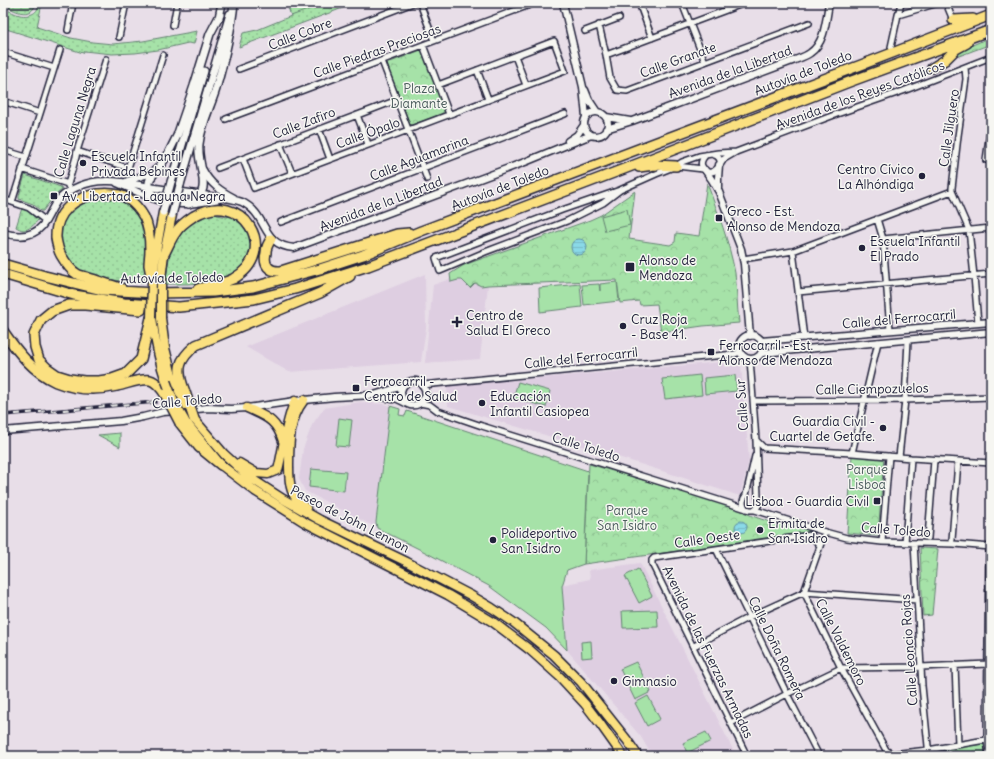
<svg xmlns="http://www.w3.org/2000/svg" width="994" height="759" font-family="Delius,sans-serif">
<style>
.built{fill:#decee1}
.grass{fill:url(#grass-dots);stroke:#648272}
.forest{fill:url(#forest-crowns);stroke:#648272}
.pitch{fill:#a6e2a8;stroke:#648272}
.water{fill:url(#water-rules);stroke:#6090a2}
.lines{fill:none;stroke-linecap:round;stroke-linejoin:round}
.minor-casing{stroke:#22223b;stroke-width:8}
.tertiary-casing{stroke:#22223b;stroke-width:9}
.secondary-casing{stroke:#22223b;stroke-width:10}
.trunk-casing{stroke:#22223b;stroke-width:11}
.motorway-casing{stroke:#22223b;stroke-width:12}
.minor{stroke:#f6f6f2;stroke-width:5}
.tertiary{stroke:#f6f6f2;stroke-width:6}
.secondary{stroke:#f6f6f2;stroke-width:7}
.trunk{stroke:#fbe080;stroke-width:8}
.motorway{stroke:#fbe080;stroke-width:9}
.rail-casing{stroke:#22223b;stroke-width:3.5}
.rail{stroke:#f6f6f2;stroke-width:2;stroke-dasharray:6;stroke-linecap:butt}
.secondary-bridge-casing{stroke:#22223b;stroke-width:10;stroke-linecap:butt}
.trunk-bridge-casing{stroke:#22223b;stroke-width:11;stroke-linecap:butt}
.motorway-bridge-casing{stroke:#22223b;stroke-width:12;stroke-linecap:butt}
.secondary-bridge{stroke:#f6f6f2;stroke-width:7}
.trunk-bridge{stroke:#fbe080;stroke-width:8}
.motorway-bridge{stroke:#fbe080;stroke-width:9}
.poi-dot{fill:#22223b;stroke:#f6f6f2;stroke-width:1.5}
.labels{text-anchor:middle;dominant-baseline:central;stroke-width:3;stroke-linejoin:round;paint-order:stroke}
.street-label{font-size:13px;fill:#22223b;stroke:#f6f6f2}
.park-label{font-size:13px;fill:#4a5c5c;stroke:#f6f6f2}
.poi-label{font-size:13px;fill:#22223b;stroke:#f6f6f2;text-anchor:start}
</style>
<defs>
<pattern id="grass-dots" width="8" height="8" patternUnits="userSpaceOnUse"><rect width="8" height="8" fill="#a6e2a8"/><path d="M2 2h.1M6 6h.1" fill="none" stroke="#8fc292" stroke-width="1.8" stroke-linecap="round"/></pattern>
<pattern id="forest-crowns" width="20" height="18" patternUnits="userSpaceOnUse"><rect width="20" height="18" fill="#a6e2a8"/><path d="M2 6a3 3 0 1 1 6 0M12 15a3 3 0 1 1 6 0" fill="none" stroke="#8fc292"/></pattern>
<pattern id="water-rules" width="6" height="5" patternUnits="userSpaceOnUse"><rect width="6" height="5" fill="#8ad9e7"/><path d="M0 2.5h6" fill="none" stroke="#77bac7"/></pattern>
</defs>
<rect width="100%" height="100%" fill="#e8dee8"/>
<filter id="ink" filterUnits="userSpaceOnUse"><feTurbulence type="fractalNoise" baseFrequency=".025" numOctaves="2"/><feDisplacementMap in="SourceGraphic" scale="8" xChannelSelector="R" yChannelSelector="G"/><feConvolveMatrix kernelMatrix="1 2 1 2 8 2 1 2 1" color-interpolation-filters="sRGB"/></filter>
<g filter="url(#ink)">
<path class="built" d="M475 270 488 285 480 359 425 363 433 285Z
M425 274 426 328 421 362 289 372 246 347Z
M723 362 724 367 741 365 749 461 740 496 612 455 448 406 447 386Z
M360 402 383 404 390 406 376 522 377 528 305 491 299 479 303 449 312 425 324 408Z
M640 563 682 647 736 756H652L641 737 567 650 562 585 590 579 589 570Z"/>
<path class="grass" d="M6 3H36C32 19 16 12 6 6L7 4Z
M38 3H42L37 27 71 38 92 42 113 44 143 41 197 31 194 44 188 43 158 50 135 53 112 54 84 51 83 53 3 28V12H4L5 9C10 11 15 14 20 15 29 17 40 13 38 3Z
M287 3H356L239 47 243 33 257 30 291 16Z
M25 175 61 187 62 190 54 196 43 211H41L33 204 19 199V196Z
M113 197 128 202 144 224 147 249 143 283C124 281 93 280 77 269 56 255 53 217 78 205 89 199 101 198 113 197Z
M22 208 28 211 38 220C35 224 29 230 23 230 21 230 18 228 16 227Z
M218 213 217 215 228 217V214L237 218 250 234 251 252 244 265 230 276 210 282 188 284H165L170 252 177 237 187 224 206 215Z"/>
<path class="forest" d="M991 37V44L959 56 958 52 961 50Z
M421 50 423 51 446 110 445 113 412 125H410L387 65 388 63Z
M707 183C718 213 729 241 735 273 737 289 737 306 739 323L703 326 661 332 657 304 640 305 639 301 620 303 617 280 488 285 481 286 475 283 470 288 462 280H458L451 282 450 274 464 265 590 220 601 215 635 191 629 239 670 245 675 242 676 233 699 236Z
M120 433V447L98 435Z
M852 455 884 457 878 536 847 533Z
M589 464 734 507 752 516 776 524 782 522 810 529 808 533 584 564Z
M920 548 938 549 932 615 923 616Z
M983 744 986 747 987 756H931L930 753 933 751Z"/>
<path class="pitch" d="M287 3H327L291 16Z
M627 209 630 225 605 231 601 216Z
M617 282 619 301 584 305 582 285 599 284 600 291V284Z
M580 284 582 307 540 312 539 288Z
M700 375 702 395 665 399 662 379Z
M735 375 737 391 705 394 704 378Z
M518 382 550 391 546 407 513 398Z
M390 406 400 409 399 415 405 416 407 411 588 471 584 564 567 570 562 586 567 650 546 628 489 586 425 552 377 528 376 522Z
M339 418 352 420 349 447 336 446Z
M311 469 346 472 344 491 309 487Z
M638 569 652 596 639 603 625 576Z
M657 610 658 627 623 628 622 611Z
M591 641 592 657 582 658 581 642Z
M636 662 651 692 635 700 620 669Z
M648 696 660 719 647 726 635 703Z
M706 732 711 741 687 753 683 743Z"/>
<path class="water" d="M571 247a8 8 0 1 1 16 0a8 8 0 1 1-16 0Z
M735 527a6 6 0 1 1 12 0a6 6 0 1 1-12 0Z"/>
<g class="lines">
<defs>
<path id="minor" d="M420 3 434 41
M639 3 652 38
M682 3 705 62
M946 3 953 20
M898 15 901 3
M173 25 177 3
M599 25 606 55 610 78 617 90 627 91 809 23
M68 30 73 3
M585 31 619 18
M119 37 126 3
M423 45 449 114
M891 47 898 15 938 3
M3 52 54 68
M606 55 745 3
M515 56 526 85
M382 61 427 179
M965 68 966 79 958 136 952 188V191L969 230 974 276 978 323
M239 69 413 3
M477 70 488 99
M3 101 40 113
M357 115 368 144
M226 119 535 3
M319 129 330 159
M280 144 292 173
M3 150 26 157
M77 151 128 168 163 55
M706 155C703 158 700 162 702 166 709 184 733 158 711 154
M243 159 254 188 565 71 554 41 438 85
M986 160 991 124
M720 165 724 159 736 152 837 114 903 91 991 57
M677 166 703 169
M218 168 397 100
M22 169 68 184
M71 190 68 186V184L76 157 77 151 106 59
M620 190 603 203 567 221 485 252 440 271 436 258 562 210 620 190 656 174 676 166 682 162 699 156 718 153 736 152
M3 199 29 208 46 221
M12 202 60 50
M877 219 883 239 890 330
M281 222 565 114
M883 239 991 228
M793 251 804 338
M743 259 793 251 952 191
M798 292 991 274
M750 359 756 440 758 497C760 503 759 506 755 510
M423 385 735 354 741 352
M753 401 905 400 991 397
M420 403 430 405 438 411 482 426 750 510H755L825 532 847 538 882 542 954 544 991 547
M756 440 764 448 852 453 911 458 991 463
M852 453 878 342
M899 457 905 400 908 340
M746 509C742 504 742 500 746 495L755 456
M825 532 804 592 841 668 886 750 892 754V756
M928 538 934 460
M952 540 958 461
M882 542 889 456
M905 543 911 458
M914 543 922 686 929 756
M989 547 987 740 989 756
M716 549 787 694 819 756
M694 646 749 617 804 592 917 600
M955 665 958 745
M731 723 787 694 841 668 921 667 987 664 991 662
M747 756 652 564V560L654 558 811 535 820 546
M887 756 892 754 928 750 991 739"/>
<path id="tertiary" d="M563 3 583 87 586 117
M585 90 589 100 597 112
M584 124a12 12 0 1 1 24 0a12 12 0 1 1-24 0Z
M606 117 630 121
M606 129 632 121 795 60C800 58 806 56 810 53 825 43 826 20 829 3
M568 141 577 135 584 125
M203 170C210 184 221 191 234 198
M705 170 712 180 719 192 741 249 744 264 750 336
M127 181 152 173 155 170
M117 183C134 190 152 200 170 203 186 206 203 202 219 199
M718 188V178L719 165
M3 233C17 237 32 238 42 226 49 218 51 208 58 200 70 188 88 181 105 181 121 180 133 184 149 187 169 190 190 193 210 196 220 197 232 198 242 202 269 215 260 245 294 248L525 162 591 135
M739 347a12 12 0 1 1 24 0a12 12 0 1 1-24 0Z
M761 341 991 322
M762 353 991 332
M374 395 403 386
M3 431 121 421 143 417 163 412 177 411 207 408 231 409 247 408 295 401 334 397 373 395 393 399 396 398C400 400 407 404 410 405 421 407 429 396 424 387 416 373 393 385 404 401"/>
<path id="secondary" d="M219 18 222 3
M171 182 204 71
M180 185 230 14
M154 198C150 192 147 187 150 179L167 156 177 136 194 86 210 34 220 15
M189 204C216 192 196 166 199 144 201 125 210 108 216 89 224 61 231 33 234 3"/>
<path id="trunk" d="M153 276 157 246 163 212
M161 279 164 254 172 215
M152 318C155 340 159 361 166 381
M161 318 165 348 171 372 179 391
M304 400C289 419 289 444 289 466 289 475 289 483 292 491 294 498 300 503 306 508
M247 408C266 417 276 419 283 441
M194 419 224 454 249 477 283 499 320 520 407 562 470 595 492 608 513 622 554 655 581 682 627 740 638 756
M185 421 221 465 255 491 306 523 448 595 493 622 530 650 560 677 585 704 601 725 623 756
M239 463 256 473 268 474 278 470C284 447 285 423 295 401"/>
<path id="motorway" d="M953 20 973 19
M932 68 945 60 956 49 967 43
M639 167 654 165 676 166
M271 239C270 241 268 244 267 247 266 249 266 251 266 253 263 265 269 272 281 271L397 234 409 233
M164 254C168 247 171 238 176 232 180 225 188 220 194 216 242 187 282 252 233 279 222 284 209 286 198 289
M3 264 45 276 102 290 155 293 213 292 253 287 320 269 363 255 421 231 861 65 991 15
M3 274 74 295 124 303 179 307 254 299 295 289 368 266 624 169 849 82 991 30
M121 288C110 285 99 281 89 278 85 276 80 276 77 274 70 270 65 262 61 255 58 250 57 244 56 238 55 212 75 197 98 194 108 193 119 193 128 199 134 203 140 210 144 217 149 227 150 239 150 250 150 255 149 260 149 265 150 270 151 275 152 280
M141 310 85 305H69L52 311 41 320 34 335 35 347 39 360 47 368 57 375 70 379 84 381H99L112 379 126 374 141 359 151 318
M3 331C17 351 33 372 56 382 76 390 96 391 117 386 128 384 139 378 150 380 157 382 161 388 165 394
M185 392C176 369 178 360 196 345L320 293 350 276
M180 423 199 447 221 465"/>
</defs>
<use href="#minor" class="minor-casing"/>
<use href="#tertiary" class="tertiary-casing"/>
<use href="#secondary" class="secondary-casing"/>
<use href="#trunk" class="trunk-casing"/>
<use href="#motorway" class="motorway-casing"/>
<use href="#minor" class="minor"/>
<use href="#tertiary" class="tertiary"/>
<use href="#secondary" class="secondary"/>
<use href="#trunk" class="trunk"/>
<use href="#motorway" class="motorway"/>
<defs>
<path id="rail" d="M3 415 156 402"/>
</defs>
<use href="#rail" class="rail-casing"/>
<use href="#rail" class="rail"/>
<defs>
<path id="secondary-bridge" d="M163 212 171 182
M172 215 180 185"/>
<path id="trunk-bridge" d="M151 318 152 280
M161 318V279
M166 381 174 402 185 421
M179 391 187 406"/>
<path id="motorway-bridge" d="M185 392 194 419
M165 394 180 423"/>
</defs>
<use href="#secondary-bridge" class="secondary-bridge-casing"/>
<use href="#trunk-bridge" class="trunk-bridge-casing"/>
<use href="#motorway-bridge" class="motorway-bridge-casing"/>
<use href="#secondary-bridge" class="secondary-bridge"/>
<use href="#trunk-bridge" class="trunk-bridge"/>
<use href="#motorway-bridge" class="motorway-bridge"/>
</g>
</g>
<g class="poi-dot">
<circle cx="83" cy="163" r="4"/>
<circle cx="922" cy="176" r="4"/>
<rect x="50" y="192" width="8" height="8" rx="2"/>
<rect x="715" y="214" width="8" height="8" rx="2"/>
<circle cx="862" cy="248" r="4"/>
<rect x="625" y="262" width="10" height="10" rx="2"/>
<path d="M455 316h4v4h4v4h-4v4h-4v-4h-4v-4h4z"/>
<circle cx="623" cy="326" r="4"/>
<rect x="707" y="348" width="8" height="8" rx="2"/>
<rect x="352" y="384" width="8" height="8" rx="2"/>
<circle cx="482" cy="403" r="4"/>
<circle cx="883" cy="428" r="4"/>
<rect x="873" y="497" width="8" height="8" rx="2"/>
<circle cx="760" cy="530" r="4"/>
<circle cx="493" cy="540" r="4"/>
<circle cx="614" cy="681" r="4"/>
</g>
<g class="labels">
<g class="street-label">
<text transform="translate(300 34) rotate(-21)">Calle Cobre</text>
<text transform="translate(377 51) rotate(-20)">Calle Piedras Preciosas</text>
<text transform="translate(678 60) rotate(-20)">Calle Granate</text>
<text transform="translate(730 72) rotate(-20)">Avenida de la Libertad</text>
<text transform="translate(803 73) rotate(-21)">Autovía de Toledo</text>
<text transform="translate(860 95) rotate(-20)">Avenida de los Reyes Católicos</text>
<text transform="translate(75 122) rotate(-73)">Calle Laguna Negra</text>
<text transform="translate(304 123) rotate(-21)">Calle Zafiro</text>
<text transform="translate(949 128) rotate(-82)">Calle Jilguero</text>
<text transform="translate(368 133) rotate(-20)">Calle Ópalo</text>
<text transform="translate(419 158) rotate(-21)">Calle Aguamarina</text>
<text transform="translate(500 188) rotate(-21)">Autovía de Toledo</text>
<text transform="translate(381 204) rotate(-21)">Avenida de la Libertad</text>
<text transform="translate(172 278) rotate(-1)">Autovía de Toledo</text>
<text transform="translate(899 319) rotate(-5)">Calle del Ferrocarril</text>
<text transform="translate(581 358) rotate(-6)">Calle del Ferrocarril</text>
<text transform="translate(872 389) rotate(-1)">Calle Ciempozuelos</text>
<text transform="translate(187 401) rotate(-5)">Calle Toledo</text>
<text transform="translate(742 405) rotate(-94)">Calle Sur</text>
<text transform="translate(586 447) rotate(17)">Calle Toledo</text>
<text transform="translate(350 519) rotate(27)">Paseo de John Lennon</text>
<text transform="translate(896 530) rotate(4)">Calle Toledo</text>
<text transform="translate(707 539) rotate(-8)">Calle Oeste</text>
<text transform="translate(841 642) rotate(63)">Calle Valdemoro</text>
<text transform="translate(777 648) rotate(64)">Calle Doña Romera</text>
<text transform="translate(909 650) rotate(-94)">Calle Leoncio Rojas</text>
<text transform="translate(708 652) rotate(64)">Avenida de las Fuerzas Armadas</text>
</g>
<g class="park-label">
<text x="419" y="88">Plaza<tspan x="419" dy="15">Diamante</tspan></text>
<text x="867" y="469">Parque<tspan x="867" dy="15">Lisboa</tspan></text>
<text x="627" y="510">Parque<tspan x="627" dy="15">San Isidro</tspan></text>
</g>
<g class="poi-label">
<text x="91" y="156">Escuela Infantil<tspan x="91" dy="15">Privada Bebines</tspan></text>
<text x="914" y="169" text-anchor="end">Centro Cívico<tspan x="914" dy="15">La Alhóndiga</tspan></text>
<text x="62" y="196">Av. Libertad - Laguna Negra</text>
<text x="727" y="211">Greco - Est.<tspan x="727" dy="15">Alonso de Mendoza</tspan></text>
<text x="870" y="241">Escuela Infantil<tspan x="870" dy="15">El Prado</tspan></text>
<text x="639" y="260">Alonso de<tspan x="639" dy="15">Mendoza</tspan></text>
<text x="466" y="315">Centro de<tspan x="466" dy="15">Salud El Greco</tspan></text>
<text x="631" y="319">Cruz Roja<tspan x="631" dy="15">- Base 41.</tspan></text>
<text x="719" y="345">Ferrocarril - Est.<tspan x="719" dy="15">Alonso de Mendoza</tspan></text>
<text x="364" y="381">Ferrocarril -<tspan x="364" dy="15">Centro de Salud</tspan></text>
<text x="490" y="396">Educación<tspan x="490" dy="15">Infantil Casiopea</tspan></text>
<text x="875" y="421" text-anchor="end">Guardia Civil -<tspan x="875" dy="15">Cuartel de Getafe.</tspan></text>
<text x="869" y="501" text-anchor="end">Lisboa - Guardia Civil</text>
<text x="768" y="523">Ermita de<tspan x="768" dy="15">San Isidro</tspan></text>
<text x="501" y="533">Polideportivo<tspan x="501" dy="15">San Isidro</tspan></text>
<text x="622" y="681">Gimnasio</text>
</g>
</g>
<rect width="994" height="759" fill="none" stroke="#f6f6f2" stroke-width="16"/>
<rect x="8" y="8" width="978" height="743" fill="none" stroke="#22223b" stroke-width="1.5" filter="url(#ink)"/>
</svg>
